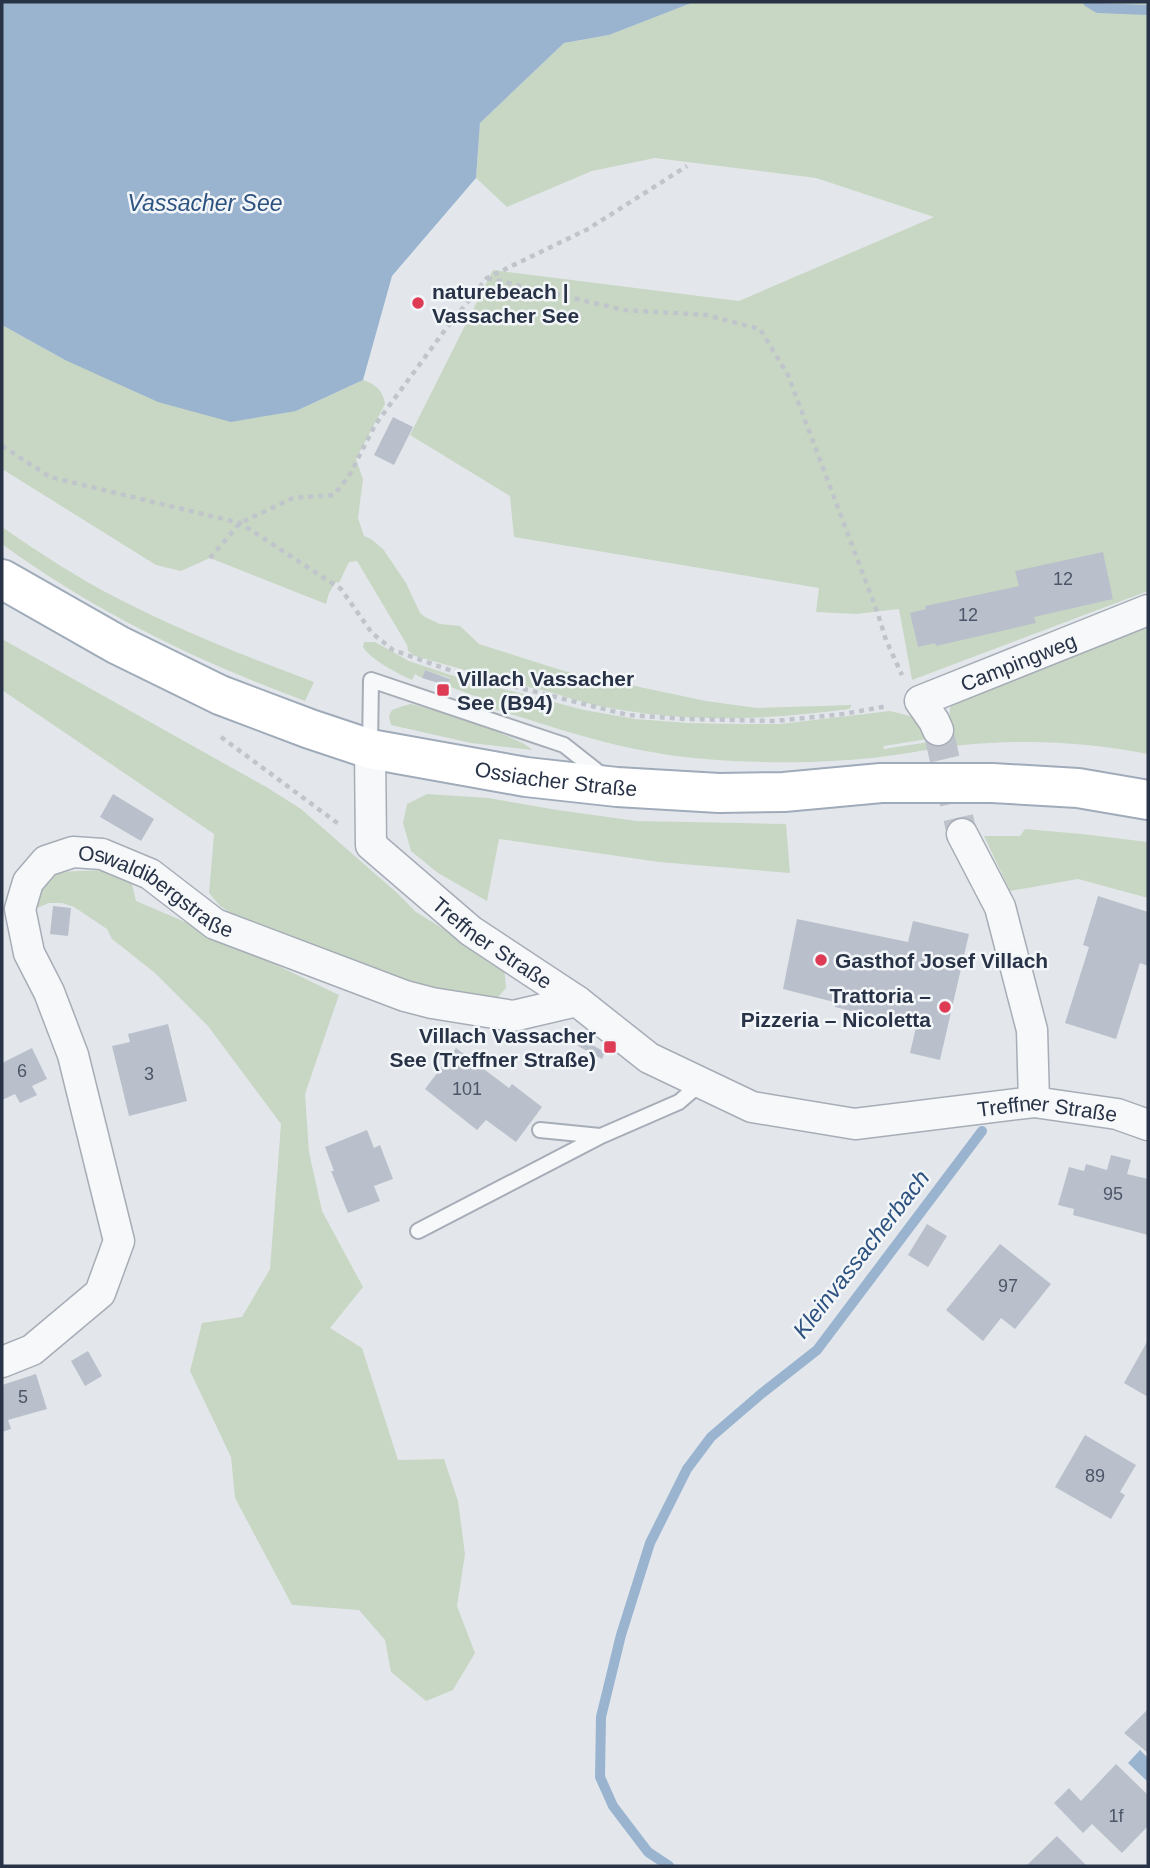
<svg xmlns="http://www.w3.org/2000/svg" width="1150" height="1868" font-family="Arial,sans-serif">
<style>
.green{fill:#c8d7c3}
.water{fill:#9ab4d0}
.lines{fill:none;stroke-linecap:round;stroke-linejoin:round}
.stream{stroke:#9ab4d0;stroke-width:10}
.building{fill:#b9c0cb}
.street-tunnel{stroke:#bec3cb;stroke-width:30;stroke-dasharray:30 15;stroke-linecap:butt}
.lane-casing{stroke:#a7adb7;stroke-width:18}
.street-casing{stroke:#a7adb7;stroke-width:33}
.primary-casing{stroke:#a0abba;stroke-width:42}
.path{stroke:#c0c5cb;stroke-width:4.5;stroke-dasharray:5 5;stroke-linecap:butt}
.lane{stroke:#f6f8fa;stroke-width:14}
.street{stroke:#f6f8fa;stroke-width:30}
.primary{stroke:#fff;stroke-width:38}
.poi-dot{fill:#de3b54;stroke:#f3f6f9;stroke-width:2.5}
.labels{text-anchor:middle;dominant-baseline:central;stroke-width:5;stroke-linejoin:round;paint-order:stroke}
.number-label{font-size:18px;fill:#4c5668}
.poi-label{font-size:21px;font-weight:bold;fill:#283347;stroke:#f3f6f9;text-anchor:start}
.street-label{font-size:21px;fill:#283347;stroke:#f3f6f9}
.water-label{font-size:23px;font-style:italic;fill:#2d5280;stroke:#f3f6f9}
</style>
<rect width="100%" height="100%" fill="#e3e7ec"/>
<path class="green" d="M694 2H1148V591L912 680 899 609 856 614 816 612 819 588 514 537 510 496 410 435 493 270 739 301 934 217 816 178 655 158 592 171 507 207 476 178 480 123 564 43 609 35Z
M2 325 65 360 296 411 363 380C375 384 383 390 385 404L356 459 363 479 358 518 364 536 371 539 383 549 406 583 420 613 425 617 440 624 460 626 479 644 564 671 706 701 757 708 852 705 849 709C769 720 685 723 605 707 586 704 568 697 549 692 504 681 460 669 415 656L408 651 407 645 357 561 349 562 339 583 336 582 329 593 326 604 210 558 181 571 156 565 2 469Z
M2 527C40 553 79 579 121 600 183 632 248 657 314 682L305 701C197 661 95 612 2 544Z
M1148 626V754C1088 742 1024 739 963 745 940 747 917 752 895 755 867 759 838 761 810 762 754 763 695 761 640 750 588 740 538 722 487 707L488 701 448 686 450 678 425 670 422 678 415 674 412 680C398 674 370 659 363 647L364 642H375L409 661 454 676 584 710 635 719 689 723 741 724H780L890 711 914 717 928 739 884 746 883 749 949 739V717L951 703 1073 649Z
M2 639 268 788 301 809 396 892 416 912 504 966 506 988 492 1004 291 951 220 906 209 893 214 834 2 690Z
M411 704C432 709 520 736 532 750L471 743 391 725 389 716 392 710 403 706Z
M427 794 488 798 557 810 637 821 786 824 790 873 659 862 499 839 487 901 438 873 411 851 403 823 407 804Z
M1025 829 1082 834 1148 842V898L1078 879 1010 891 984 836H1020Z
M107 870 131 880 136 901 197 927 339 995 305 1094 309 1152 322 1211 363 1287 330 1328 362 1348 398 1460 444 1459 458 1501 465 1554 457 1606 475 1653 453 1690 426 1701 391 1672 385 1640 359 1610 292 1605 235 1498 231 1457 190 1371 202 1323 242 1317 270 1269 281 1124 208 1026 155 973 112 939 107 929 74 907 62 903H49L30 911 37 884 54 872Z"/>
<path class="water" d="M2 2H694L609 35 564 43 480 123 476 178 392 276 363 380 296 411 231 422 158 402 65 360 2 325Z
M1140 1750 1148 1758V1782L1128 1763Z"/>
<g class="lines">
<path class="stream" d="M1088 2 1098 8 1148 10
M669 1866 648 1852 613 1806 600 1777 601 1717 621 1635 650 1543 687 1469 711 1437 761 1394 817 1350 982 1131"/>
</g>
<path class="building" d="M393 417 413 427 394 465 374 455Z
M1103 552 1113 599 1034 617 1036 623 936 646 935 643 918 647 910 613 926 609 925 606 1019 586 1015 571Z
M425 670 450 679 448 686 422 678Z
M113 794 154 819 141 841 100 817Z
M1098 896 1148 912V966L1140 963 1116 1039 1065 1023 1089 947 1083 945Z
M53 906 71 908 68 936 50 934Z
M797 919 908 942 913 921 969 934 940 1060 910 1053 916 1027 835 1007 834 1002 783 989Z
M168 1024 187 1101 129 1116 112 1046 130 1042 128 1034Z
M581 1039 605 1052 602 1059 578 1046Z
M32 1048 47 1079 32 1086 37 1095 20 1103 15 1094 2 1100V1063Z
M456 1048 509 1088 512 1084 542 1107 516 1142 486 1120 477 1130 425 1089Z
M367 1130 374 1148 380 1145 393 1179 374 1186 380 1201 348 1213 331 1171H334L325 1147Z
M1111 1155 1131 1160 1127 1174 1148 1179V1235L1073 1215 1074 1209 1058 1205 1069 1167 1084 1171 1086 1164 1107 1170Z
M927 1224 947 1236 928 1267 908 1255Z
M1000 1244 1051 1284 1015 1329 1001 1318 983 1341 946 1310Z
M1148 1340V1397L1124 1383Z
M88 1351 102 1376 85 1386 71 1361Z
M36 1374 47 1409 8 1420 11 1429 2 1432V1385Z
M1085 1435 1136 1465 1120 1492 1125 1495 1111 1519 1055 1487Z
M1148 1709V1753L1124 1733Z
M1116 1764 1148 1795V1826L1122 1853 1092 1824 1083 1833 1054 1803 1069 1788 1081 1801Z
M1057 1836 1087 1866H1026Z"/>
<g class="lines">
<path class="street-tunnel" d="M938 730 962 834"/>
<defs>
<path id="lane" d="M370 747 371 680 564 745 602 775
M540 1130 600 1136
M418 1231 601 1136 679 1102 701 1083"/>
<g id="street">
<path id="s1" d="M938 730 934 721 920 701 1148 610"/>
<path id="s2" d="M370 749 371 845 471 931 577 1001 649 1058 752 1107 855 1124 1034 1102 1117 1114 1148 1125"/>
<path d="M962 834 1000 907 1032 1030 1034 1102"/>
<path id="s3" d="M2 1362 32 1350 100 1293 119 1241 73 1055 49 992 29 953 20 909 28 882 46 861 73 852 102 854 150 874 215 924 405 996 432 1003 513 1016 577 1001"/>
</g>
<g id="primary">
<path id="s4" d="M2 579 118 645 220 695 310 729 370 749 526 777 617 787 719 793 784 792 881 783H992L1078 788 1148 800"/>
</g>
</defs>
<use href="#lane" class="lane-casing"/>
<use href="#street" class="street-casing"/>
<use href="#primary" class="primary-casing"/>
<path class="path" d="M487 278 624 310 706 315 760 329 788 375 878 614 886 640 902 675
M2 446 50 477 240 523 341 589 372 633 393 650 452 671 628 715 686 719 775 721 843 714 888 706
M210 558 240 523 293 498 334 495 349 476 375 425 445 330 487 278 588 229 687 166
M221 737 340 825"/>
<use href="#lane" class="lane"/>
<use href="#street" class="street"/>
<use href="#primary" class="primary"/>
</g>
<g class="poi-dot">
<circle cx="418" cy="303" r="7"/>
<rect x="436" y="683" width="14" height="14" rx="3.5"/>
<circle cx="821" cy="960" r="7"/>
<circle cx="945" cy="1007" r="7"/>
<rect x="603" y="1040" width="14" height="14" rx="3.5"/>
</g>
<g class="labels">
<g class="number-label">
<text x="1063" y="579">12</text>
<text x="968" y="615">12</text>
<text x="22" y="1071">6</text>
<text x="149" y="1074">3</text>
<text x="467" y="1089">101</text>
<text x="1113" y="1194">95</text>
<text x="1008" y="1286">97</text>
<text x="23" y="1397">5</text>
<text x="1095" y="1476">89</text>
<text x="1116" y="1816">1f</text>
</g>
<g class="poi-label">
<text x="432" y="291">naturebeach |<tspan x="432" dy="24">Vassacher See</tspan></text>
<text x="457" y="678">Villach Vassacher<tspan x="457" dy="24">See (B94)</tspan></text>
<text x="835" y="960">Gasthof Josef Villach</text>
<text x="931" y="995" text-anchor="end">Trattoria –<tspan x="931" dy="24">Pizzeria – Nicoletta</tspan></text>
<text x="596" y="1035" text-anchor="end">Villach Vassacher<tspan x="596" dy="24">See (Treffner Straße)</tspan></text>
</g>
<g class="street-label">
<text stroke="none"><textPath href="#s1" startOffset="140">Campingweg</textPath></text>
<text stroke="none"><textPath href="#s4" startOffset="595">Ossiacher Straße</textPath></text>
<text stroke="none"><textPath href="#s3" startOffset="702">Oswaldibergstraße</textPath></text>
<text stroke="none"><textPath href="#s2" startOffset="252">Treffner Straße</textPath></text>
<text stroke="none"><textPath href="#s2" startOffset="859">Treffner Straße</textPath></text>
</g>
<g class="water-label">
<text x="205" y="203">Vassacher See</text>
<text transform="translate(861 1254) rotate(-52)">Kleinvassacherbach</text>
</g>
</g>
<rect width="1150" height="1868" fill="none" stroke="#283347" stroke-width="7"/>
</svg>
